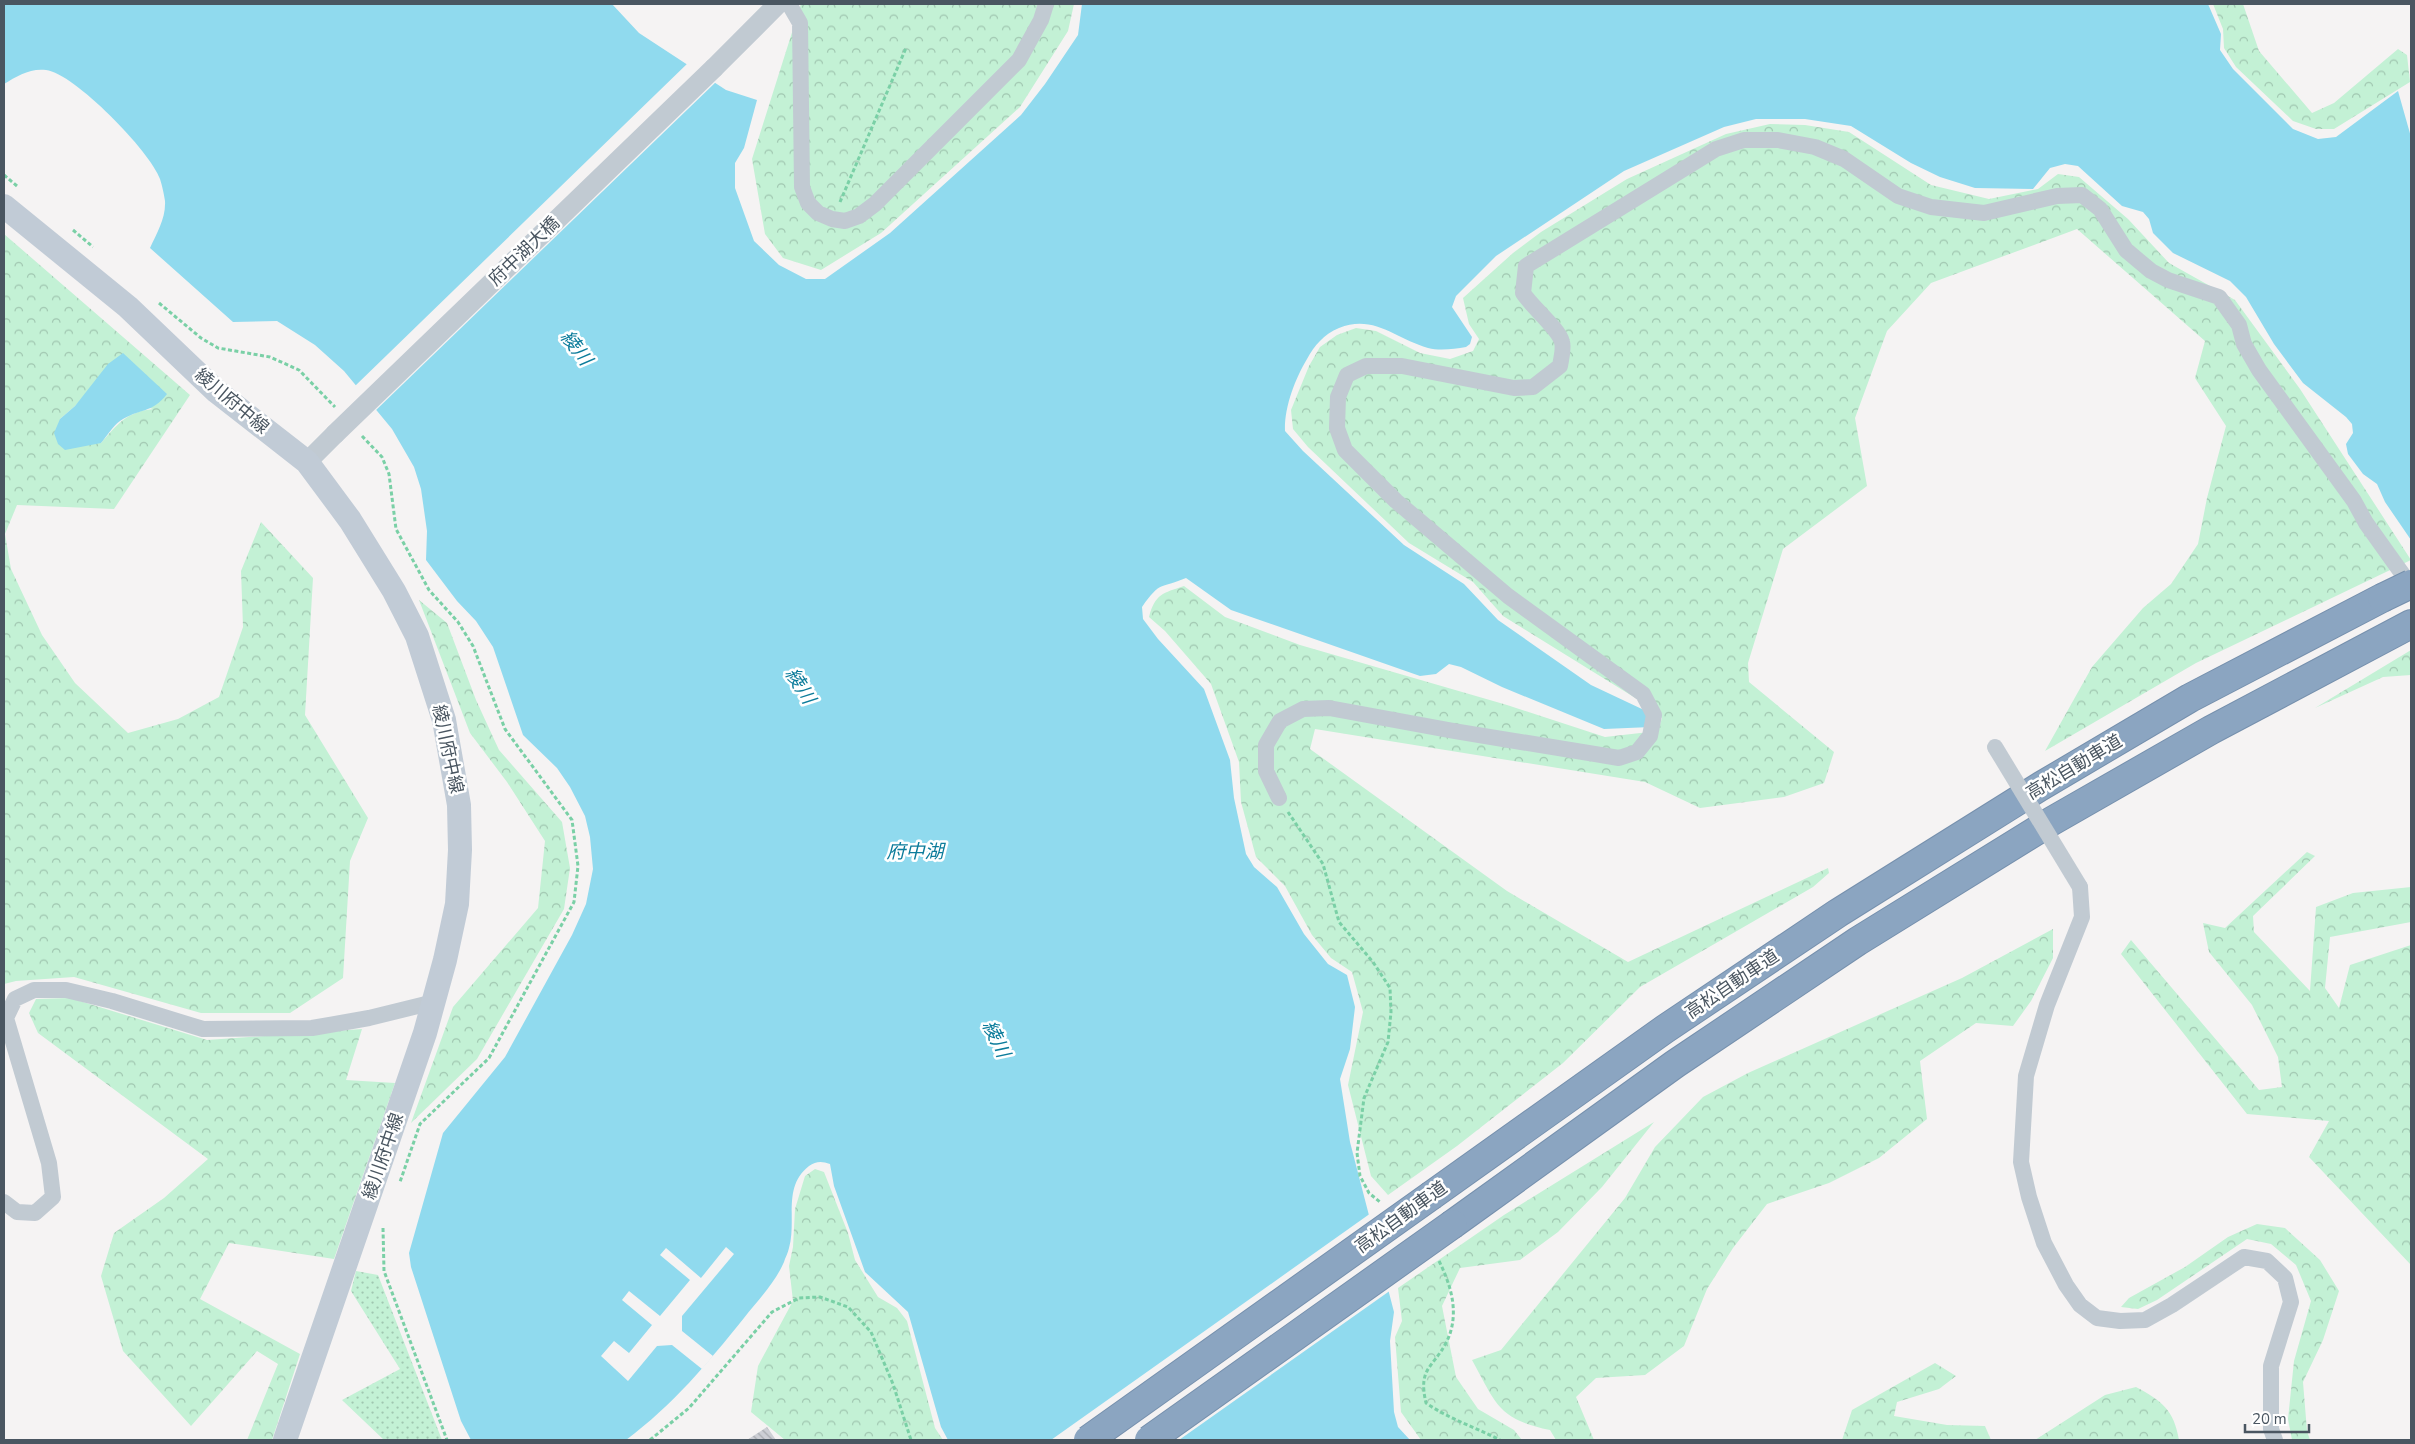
<svg xmlns="http://www.w3.org/2000/svg" width="2415" height="1444" font-family="'Nunito Sans','Noto Sans JP',sans-serif">
<style>
.grass{fill:url(#grass-dots)}
.forest{fill:url(#forest-crowns);fill-rule:evenodd}
.water{fill:#90daee}
.pier{fill:#f5f3f3}
.building{fill:url(#building-back-hatch)}
.lines{fill:none;stroke-linecap:round;stroke-linejoin:round}
.motorway-casing{stroke:#7690ad;stroke-width:30}
.path{stroke:#7ad0a6;stroke-width:3;stroke-dasharray:4 2.5;stroke-linecap:butt}
.minor{stroke:#c1cad2;stroke-width:16}
.tertiary{stroke:#c1cad2;stroke-width:20}
.secondary{stroke:#c1cbd6;stroke-width:24}
.motorway{stroke:#8ba5c1;stroke-width:28}
.motorway-bridge-casing{stroke:#7690ad;stroke-width:30;stroke-linecap:butt}
.minor-bridge{stroke:#c1cad2;stroke-width:16}
.tertiary-bridge{stroke:#c1cad2;stroke-width:20}
.motorway-bridge{stroke:#8ba5c1;stroke-width:28}
.labels{text-anchor:middle;dominant-baseline:central;stroke-width:5;stroke-linejoin:round;paint-order:stroke}
.street-label{font-size:18px;fill:#4a5661;stroke:#fff}
.water-label{font-size:19px;font-style:italic;fill:#0c7c9b;stroke:#fff}
</style>
<defs>
<pattern id="grass-dots" width="8" height="8" patternUnits="userSpaceOnUse" patternTransform="scale(1.25)"><rect width="8" height="8" fill="#c3f1d5"/><path d="M2 2h.1M6 6h.1" fill="none" stroke="#a0c6b0" stroke-width="1.8" stroke-linecap="round"/></pattern>
<pattern id="forest-crowns" width="20" height="18" patternUnits="userSpaceOnUse" patternTransform="scale(1.25)"><rect width="20" height="18" fill="#c3f1d5"/><path d="M2 6a3 3 0 1 1 6 0M12 15a3 3 0 1 1 6 0" fill="none" stroke="#a0c6b0"/></pattern>
<pattern id="building-back-hatch" width="6" height="6" patternUnits="userSpaceOnUse" patternTransform="scale(1.25)"><rect width="6" height="6" fill="#cdcfd5"/><path d="M-1 5l2 2M0 0l6 6M5-1l2 2" fill="none" stroke="#a8abb0"/></pattern>
</defs>
<rect width="100%" height="100%" fill="#f5f3f3"/>
<path class="grass" d="M356 1271 378 1275 442 1440H384L342 1400 400 1369 351 1291Z"/>
<path class="forest" d="M801 4H1074L1068 31 1020 107 881 233 821 270 783 258 765 234 752 159Z
M2213 4H2243L2259 51 2312 113 2334 103 2398 49 2407 55 2410 82 2334 129H2316L2293 121 2236 67 2224 48 2223 29Z
M1770 124 1805 125 1849 132 1931 185 1989 199 2038 189 2058 174 2079 177 2128 219 2169 263 2235 300 2300 389 2411 560 2196 663 2045 751 2092 667 2143 608 2171 584 2198 544 2207 498 2226 426 2195 378 2205 341 2077 229 1931 283 1887 331 1855 418 1867 486 1783 549 1748 663 1749 682 1834 752 1824 783 1784 797 1700 808 1645 782 1315 729 1310 749 1507 891 1628 962 1828 868 1829 873 1813 887 1640 987 1563 1063 1457 1146 1388 1195 1371 1176 1348 1085 1363 1012 1352 972 1331 958 1312 935 1285 886 1256 857 1241 802 1239 762 1211 684 1165 631 1149 617C1155 594 1163 593 1184 586L1225 617 1300 645 1507 705 1605 737 1658 731 1662 718 1637 699 1503 616 1473 582 1409 543 1308 447 1293 429 1291 410 1309 366 1320 347 1337 335 1356 328 1376 331 1420 353 1450 359 1473 351 1479 339 1469 324 1463 298 1513 253 1541 232 1627 179 1726 134Z
M4 234 190 395 114 509 17 505 5 534 11 569 42 635 75 683 128 733 178 719 219 697 243 627 241 571 261 522 313 578 305 715 368 818 350 861 343 978 290 1013H201L74 977 16 981 4 984ZM91 388 153 409C126 412 118 424 101 443L60 419 75 406Z
M419 600 447 623 476 700 499 750 562 822 570 868 564 909 477 1059 411 1123 453 1007 538 908 545 841 507 782 470 733Z
M2411 650V675L2383 677 2315 708Z
M2307 852 2315 856 2253 916 2254 932 2310 991 2316 907 2353 893 2411 887V922L2330 937 2325 988 2339 1008 2350 965 2411 945V1265L2309 1157 2329 1121 2247 1114 2121 954 2131 940 2259 1090 2282 1087 2278 1057 2252 1005 2209 952 2203 923 2225 928Z
M2053 929V958L2031 1001 2013 1026 1976 1023 1920 1061 1927 1119 1879 1158 1829 1183 1767 1204 1733 1248 1707 1289 1684 1346 1645 1375 1596 1378 1576 1397 1594 1440H1556L1550 1430C1497 1419 1496 1403 1472 1360L1501 1350 1625 1198 1655 1147 1703 1097 1748 1073 1962 978Z
M70 998 207 1040 362 1029 346 1080 395 1083 334 1259 229 1243 200 1299 300 1354 272 1440H247L278 1364 257 1351 191 1426 123 1351 101 1276 114 1233 164 1198 208 1159 38 1033 29 1013 36 999Z
M1654 1122 1602 1187 1558 1232 1520 1260 1460 1268 1442 1306 1456 1377 1478 1409 1514 1430 1522 1440H1421L1401 1412 1395 1337 1402 1321 1398 1288 1504 1215Z
M815 1169 824 1172 848 1233 855 1260 878 1297 897 1308 907 1321 935 1428 943 1440H785L751 1412 758 1366 793 1301 789 1266 793 1247 795 1209 805 1176Z
M2257 1224 2285 1228 2320 1260 2339 1291 2323 1340 2303 1382 2307 1431 2310 1440H2292L2288 1419 2294 1361 2311 1301 2296 1265 2271 1244 2247 1239 2157 1300 2138 1309 2121 1307 2129 1298 2185 1267 2228 1237Z
M1935 1363 1956 1376 1939 1389 1897 1402 1894 1416 1947 1425 1985 1426 1991 1440H1842L1852 1410Z
M2136 1387C2162 1401 2174 1410 2179 1440H2035L2105 1395Z"/>
<path class="water" d="M4 4H612L639 33 726 90 757 100 744 148 735 163V188L754 241 779 265 806 279H825L890 233 1021 115 1045 84 1078 35 1082 4H2208L2221 34 2220 50 2233 69 2293 129 2318 139 2336 137 2398 91 2411 137V540L2385 502 2377 484 2363 474 2348 454 2346 444 2353 433 2352 424 2346 417 2303 383 2274 344 2246 297 2230 281 2173 253 2153 233 2149 219 2143 212 2122 206 2078 166 2065 164 2050 168 2033 189 1975 188 1940 177 1911 163 1851 126 1805 119H1756L1724 127 1624 171 1496 256 1456 296 1452 307 1472 337 1470 344 1466 347C1454 349 1440 351 1428 348 1396 339 1374 314 1339 328 1324 334 1314 346 1307 359 1295 379 1284 408 1285 431L1303 451 1404 545 1464 584 1498 620 1591 685 1644 710 1651 727 1604 729 1502 687 1461 667 1449 664 1436 674 1420 676 1231 610 1186 578C1160 589 1161 580 1142 607L1143 619 1158 639 1204 689 1230 760 1234 798 1246 854 1254 867 1277 887 1304 934 1328 964 1347 975 1355 1007 1350 1049 1340 1079 1350 1142 1394 1312 1390 1341 1394 1412 1398 1427 1410 1440H948L941 1427 908 1312 865 1272 834 1186 830 1164C822 1161 816 1161 809 1166 782 1187 797 1220 789 1248 788 1253 785 1258 784 1262 775 1283 758 1300 744 1318 706 1365 674 1404 626 1440H471L461 1421 411 1267 409 1253 443 1133 505 1057 572 935 586 904 593 869 590 837 585 816 570 787 557 768 523 735 493 647 476 621 457 601 426 560 427 531 421 489 414 467 392 429 344 371 315 345 277 321 233 322 150 248C157 233 166 218 165 201 164 194 162 185 160 179 151 152 74 73 46 70 30 68 17 76 4 84Z
M123 353 167 394C152 414 139 408 120 421 113 426 107 436 101 443L65 450 58 444 54 433 60 419 75 406 108 364Z"/>
<path class="pier" d="M689 62 717 81 374 412 354 387Z
M1371 1213 1391 1290 1179 1440H1051Z
M726 1247 734 1254 682 1316V1331L713 1356 702 1369 672 1345 657 1346 628 1381 601 1356 614 1341 629 1353 652 1325 622 1300 629 1291 660 1316 690 1280 660 1255 666 1248 701 1278Z"/>
<path class="building" d="M767 1427 776 1440H747Z"/>
<g class="lines">
<defs>
<path id="motorway" d="M1432 1195 1665 1029 1838 913 2041 786 2190 698 2382 598
M1453 1224 1675 1064 1858 941 2052 821 2211 730 2411 624"/>
</defs>
<use href="#motorway" class="motorway-casing"/>
<path class="path" d="M4 175 17 186
M840 202 906 48
M73 230 93 247
M159 303 201 338 218 348 270 357 299 370 335 407
M362 436 382 457 389 474 396 529 429 590 458 622 473 646 505 729 572 820 578 866 574 902 489 1058 420 1124 400 1182
M1288 812 1323 864 1339 922 1373 962 1390 988 1391 1012 1388 1042 1364 1098 1357 1153 1360 1176 1369 1193 1380 1202
M383 1228 384 1271 447 1440
M1439 1261C1452 1287 1460 1316 1446 1343 1432 1369 1418 1368 1426 1403 1449 1419 1475 1427 1500 1440
M650 1440 689 1408 772 1312 799 1298 820 1297 848 1307 871 1332 893 1384 911 1440"/>
<path class="minor" d="M789 4 800 23 802 187 808 203 818 213 832 219 845 221 859 216 875 204 1019 60 1041 20 1046 4
M1279 798 1266 771V745L1280 721 1303 709 1329 708 1454 731 1619 758 1637 752 1650 736 1654 715 1643 694 1508 596 1396 501 1345 450 1337 428 1338 397 1347 375 1366 366H1402L1514 388 1533 387 1560 366C1561 359 1564 349 1562 342 1559 329 1532 307 1523 293L1526 266 1716 149 1744 140H1778L1815 147 1844 159 1898 196 1931 207 1984 213 2057 196 2082 195 2100 209 2126 250 2151 271 2168 280 2219 297 2239 325 2244 344 2259 370 2354 501 2366 523 2411 586
M2080 887 2082 917 2047 1005 2026 1076 2021 1162 2029 1197 2044 1243 2066 1285 2080 1305 2097 1318 2120 1321 2145 1320 2172 1305 2244 1257 2267 1261 2285 1278 2291 1302 2271 1366V1429L2275 1440
M4 1202 17 1212 35 1213 53 1197 49 1163 6 1018 15 999 34 990H66L112 1001 203 1029 312 1028 369 1018 434 1002"/>
<path class="tertiary" d="M714 68 778 4
M307 462 335 434"/>
<path class="secondary" d="M4 206 128 307 216 391 307 462 350 520 394 591 417 636 444 720 459 805 460 850 457 904 445 960 425 1033 285 1440"/>
<use href="#motorway" class="motorway"/>
<defs>
<path id="motorway-bridge" d="M2382 598 2411 584
M1088 1440 1432 1195
M1149 1440 1453 1224"/>
</defs>
<use href="#motorway-bridge" class="motorway-bridge-casing"/>
<path class="minor-bridge" d="M1995 747 2080 887"/>
<path class="tertiary-bridge" d="M335 434 714 68"/>
<use href="#motorway-bridge" class="motorway-bridge"/>
</g>
<g class="labels">
<g class="street-label">
<text transform="translate(524 251) rotate(-44)">府中湖大橋</text>
<text transform="translate(232 401) rotate(40)">綾川府中線</text>
<text transform="translate(448 749) rotate(78)">綾川府中線</text>
<text transform="translate(2074 767) rotate(-31)">高松自動車道</text>
<text transform="translate(1732 984) rotate(-34)">高松自動車道</text>
<text transform="translate(383 1156) rotate(-71)">綾川府中線</text>
<text transform="translate(1401 1217) rotate(-36)">高松自動車道</text>
</g>
<g class="water-label">
<text transform="translate(576 348) rotate(53)">綾川</text>
<text transform="translate(800 686) rotate(58)">綾川</text>
<text x="915" y="852">府中湖</text>
<text transform="translate(996 1039) rotate(64)">綾川</text>
</g>
</g>
<rect width="2415" height="1444" fill="none" stroke="#4a5661" stroke-width="10"/>
<path d="M2245 1424v8h64v-8" fill="none" stroke="#4a5661" stroke-width="2.5"/>
<text x="2252" y="1424" font-size="15" fill="#4a5661" stroke="#ffffff" stroke-width="4" paint-order="stroke">20 m</text>
</svg>
